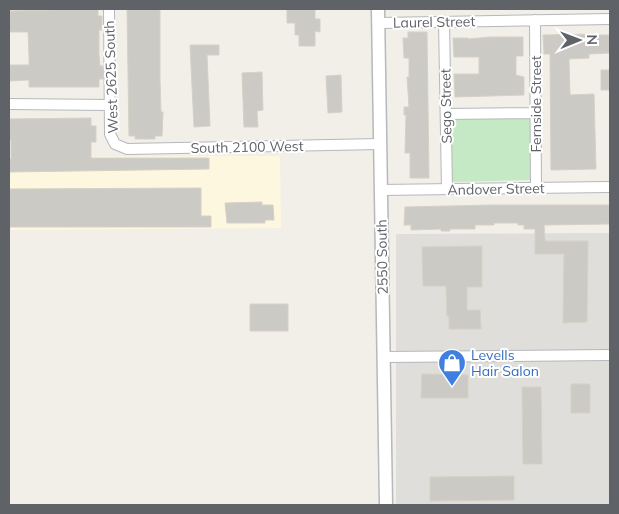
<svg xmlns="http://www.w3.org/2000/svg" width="619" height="514" font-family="Mulish,sans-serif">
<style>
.commercial{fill:#fef7e0}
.industrial{fill:#e0deda}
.green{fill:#c5e8c5}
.building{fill:#cccac5;stroke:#d6d1c6}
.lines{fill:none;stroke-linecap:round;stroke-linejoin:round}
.minor-casing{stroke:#b5b8bc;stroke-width:12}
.tertiary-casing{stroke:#b5b8bc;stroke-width:15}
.minor{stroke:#fff;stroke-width:10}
.tertiary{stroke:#fff;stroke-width:12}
.labels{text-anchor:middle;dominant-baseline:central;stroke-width:4;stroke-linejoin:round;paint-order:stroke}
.street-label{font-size:14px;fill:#5f6368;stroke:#fff}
.shop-label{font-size:14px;fill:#366cbe;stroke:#fff;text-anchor:start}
</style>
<rect width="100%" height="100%" fill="#f1efe8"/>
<path class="commercial" d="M280 156 281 228 9 230V157Z"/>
<path class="industrial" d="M610 233V505H396V234Z"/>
<path class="green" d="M532 116 533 180 452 182 451 117Z"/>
<path class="building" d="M98 9V16H102V30H99V55L100 66H103V79H99V87H29V80L9 81V65H29V56L28 32H9V11Z
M127 9H160V80L161 112H163L162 136H155V139H135V136H129Z
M287 9H315V19H320V32L315 31V46H299V35H295V23H287Z
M408 32H427L429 178H410V153H405L406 115H404V107H409L407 77H409V58H404L403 38H408Z
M595 34V35H610V53L589 54V58L569 59 570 95 594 94 596 169 551 170 550 54H544L543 35Z
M490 37H523V56H516V75L524 77V95L455 97 454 74H479V57H454L453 38H468V39Z
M190 45H219V55H207L210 126 194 127Z
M601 70H610V90H601Z
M262 72 263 110 257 111 258 127H244L242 73Z
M341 75 342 112 328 113 326 76Z
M91 118V126H96V142H91V158H209V169L9 172V159H11V140H9L10 119Z
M201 188V216H211V227H9V189Z
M262 202V205H273L274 220H265V223H227L225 203Z
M492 205H610V224L544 225 545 241H588L587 322 563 323 564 254H535V229H524V225H518V223H494V225H475V229H450V231H441V229L411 230V225H404L405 207Z
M482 246V287H467V310H480L481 329H449V316H447L446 286H423L422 247Z
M250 304H288V331H250Z
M422 374 468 375V398H421Z
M571 384H590V413H571Z
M522 387H541L542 464H523Z
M514 476V500L430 501V477Z"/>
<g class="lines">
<defs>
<path id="minor" d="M109 9 110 134 115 144 127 149 380 144
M535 20 536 188
M444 22 447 189
M379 23 610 19
M9 104 110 105
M446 114 536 113
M381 190 610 187
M384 357 610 355"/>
<path id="tertiary" d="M378 9 386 505"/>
</defs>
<use href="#minor" class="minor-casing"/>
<use href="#tertiary" class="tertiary-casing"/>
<use href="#minor" class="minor"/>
<use href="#tertiary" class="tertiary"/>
</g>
<defs>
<symbol id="shop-pin" viewBox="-11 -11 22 30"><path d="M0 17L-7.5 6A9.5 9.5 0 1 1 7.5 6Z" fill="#3f7fe0" stroke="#fff"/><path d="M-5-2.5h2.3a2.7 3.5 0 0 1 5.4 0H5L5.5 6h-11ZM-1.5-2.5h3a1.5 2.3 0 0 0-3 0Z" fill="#fff"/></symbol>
</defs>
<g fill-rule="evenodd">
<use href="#shop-pin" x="436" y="347" width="32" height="43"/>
</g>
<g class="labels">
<g class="street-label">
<text transform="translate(434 22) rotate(-1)">Laurel Street</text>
<text transform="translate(111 77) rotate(-92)">West 2625 South</text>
<text transform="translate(536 104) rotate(-90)">Fernside Street</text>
<text transform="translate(446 106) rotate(-91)">Sego Street</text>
<text transform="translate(247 147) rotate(-1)">South 2100 West</text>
<text transform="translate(496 189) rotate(-1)">Andover Street</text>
<text transform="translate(382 257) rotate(-91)">2550 South</text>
</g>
<g class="shop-label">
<text x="471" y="355">Levells<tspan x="471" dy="16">Hair Salon</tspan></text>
</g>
</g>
<rect width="619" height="514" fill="none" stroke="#5f6368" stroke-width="20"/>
<g transform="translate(579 40) rotate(89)" stroke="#ffffff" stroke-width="4" paint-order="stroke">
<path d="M0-4L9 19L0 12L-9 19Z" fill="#5f6368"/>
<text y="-8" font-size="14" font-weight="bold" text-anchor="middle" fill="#5f6368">N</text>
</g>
</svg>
